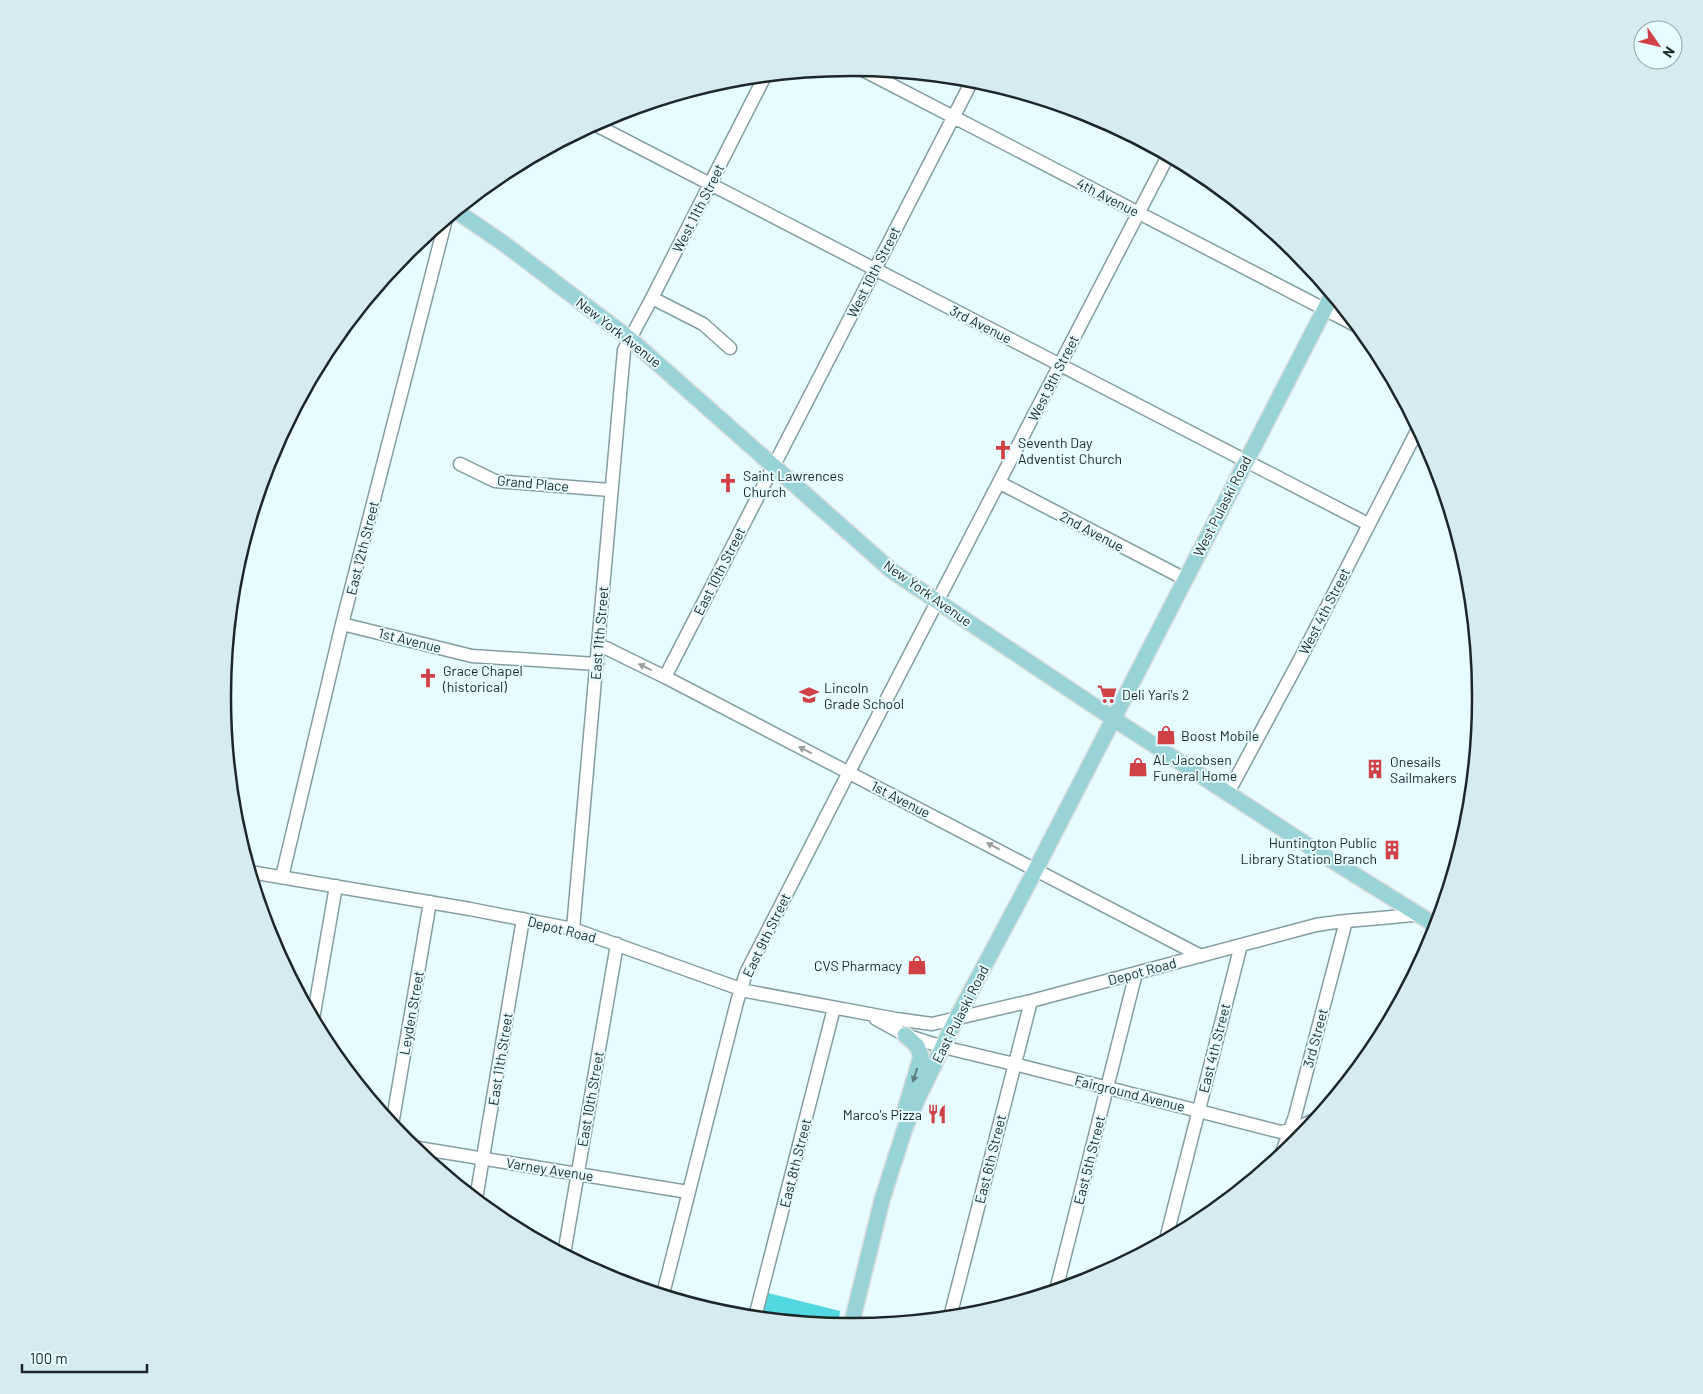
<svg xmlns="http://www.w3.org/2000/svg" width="1703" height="1394" font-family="Barlow,sans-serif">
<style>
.forest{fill:#51d8e3}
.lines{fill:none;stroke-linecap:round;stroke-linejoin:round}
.minor-casing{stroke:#839ea0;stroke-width:15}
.major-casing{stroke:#dbdcdd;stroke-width:18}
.minor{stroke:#fff;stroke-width:12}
.major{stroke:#98d3d8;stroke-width:15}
.oneway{fill:#999e9e}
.oneway2{fill:#5a7d80}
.labels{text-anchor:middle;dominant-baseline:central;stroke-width:4;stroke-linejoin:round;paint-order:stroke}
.street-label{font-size:14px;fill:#1d2728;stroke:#e6fcfe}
.poi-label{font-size:14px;fill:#1d2728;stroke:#e6fcfe;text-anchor:start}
.rim{fill:none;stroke:#1d2728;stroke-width:2.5}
</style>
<rect width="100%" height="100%" fill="#e6fcfe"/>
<path class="forest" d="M768 1293 840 1311 838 1325 809 1322 798 1317 789 1316 785 1320 762 1318Z"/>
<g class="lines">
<defs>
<path id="minor" d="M859 68 1357 326
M594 124 1368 524
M652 298 703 324 730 348
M460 464 495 481 610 490
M1000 483 1185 579
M342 624 472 656 597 664
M598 648H606L665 677 1201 956
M665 677 973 79
M1228 793 1300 659 1418 429
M250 872 470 909 573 929 746 991 896 1019 932 1024 1031 1001 1316 925C1350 919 1384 919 1419 914
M282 877 342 624 446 219
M573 929 624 350 652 298 765 76
M313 1019 336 886
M876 1019 905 1035 943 1047 1022 1066 1281 1132 1291 1130 1315 1120
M392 1125 430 902
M412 1147 688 1192
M1281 1155 1295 1116 1346 921
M476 1199 523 919
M1166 1239 1241 945
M564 1254 617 944
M1056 1290 1136 973
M663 1294 737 1002 746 973 852 766 1168 156
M755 1317 834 1008
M950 1317 1031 1001"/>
<path id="major" d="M456 211 503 243 630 339 892 571 1123 725 1315 850 1437 926
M905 1035 917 1046 921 1056 905 1110
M851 1326 882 1200 905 1128 919 1096 956 1019 1036 869 1332 295"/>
</defs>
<use href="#minor" class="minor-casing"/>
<use href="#major" class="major-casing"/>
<use href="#minor" class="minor"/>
<use href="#major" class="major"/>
</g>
<defs><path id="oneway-solid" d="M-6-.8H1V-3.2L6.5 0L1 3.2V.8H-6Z" transform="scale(1.25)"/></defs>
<g class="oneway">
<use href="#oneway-solid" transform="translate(645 667) rotate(-154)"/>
<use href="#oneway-solid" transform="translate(805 750) rotate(-153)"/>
<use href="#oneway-solid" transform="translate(993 846) rotate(-152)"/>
</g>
<use class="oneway2" href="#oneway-solid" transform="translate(915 1075) rotate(108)"/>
<defs>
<symbol id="church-bare" viewBox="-9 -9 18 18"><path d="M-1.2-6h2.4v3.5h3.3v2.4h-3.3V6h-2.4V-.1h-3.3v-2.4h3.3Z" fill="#d04145" stroke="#e6fcfe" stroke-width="2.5" paint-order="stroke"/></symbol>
<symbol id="supermarket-bare" viewBox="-9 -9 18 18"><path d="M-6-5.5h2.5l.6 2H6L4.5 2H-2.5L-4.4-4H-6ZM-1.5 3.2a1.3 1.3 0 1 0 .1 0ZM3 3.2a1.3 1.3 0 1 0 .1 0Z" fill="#d04145" stroke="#e6fcfe" stroke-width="2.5" paint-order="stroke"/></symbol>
<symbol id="school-bare" viewBox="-9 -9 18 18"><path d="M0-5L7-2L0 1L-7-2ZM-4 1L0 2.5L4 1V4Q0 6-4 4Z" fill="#d04145" stroke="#e6fcfe" stroke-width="2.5" paint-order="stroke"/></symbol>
<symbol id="shop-bare" viewBox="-9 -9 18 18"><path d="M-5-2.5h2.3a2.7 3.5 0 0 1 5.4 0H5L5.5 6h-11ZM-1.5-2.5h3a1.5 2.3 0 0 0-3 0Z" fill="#d04145" stroke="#e6fcfe" stroke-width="2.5" paint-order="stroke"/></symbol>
<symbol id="building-bare" viewBox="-9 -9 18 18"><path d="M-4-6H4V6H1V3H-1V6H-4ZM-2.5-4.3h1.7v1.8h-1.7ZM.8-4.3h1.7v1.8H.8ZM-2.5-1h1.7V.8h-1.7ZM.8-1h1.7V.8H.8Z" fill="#d04145" stroke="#e6fcfe" stroke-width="2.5" paint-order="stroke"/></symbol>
<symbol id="restaurant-bare" viewBox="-9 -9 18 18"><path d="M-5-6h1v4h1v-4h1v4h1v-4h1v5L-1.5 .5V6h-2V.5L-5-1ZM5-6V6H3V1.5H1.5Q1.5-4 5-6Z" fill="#d04145" stroke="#e6fcfe" stroke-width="2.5" paint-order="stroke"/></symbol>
</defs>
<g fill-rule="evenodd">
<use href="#church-bare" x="989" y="436" width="28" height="28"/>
<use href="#church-bare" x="714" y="469" width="28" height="28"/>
<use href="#church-bare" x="414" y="664" width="28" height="28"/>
<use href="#supermarket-bare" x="1093" y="680" width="28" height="28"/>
<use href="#school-bare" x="795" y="681" width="28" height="28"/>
<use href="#shop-bare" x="1152" y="721" width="28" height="28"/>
<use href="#shop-bare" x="1124" y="753" width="28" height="28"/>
<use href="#building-bare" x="1361" y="755" width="28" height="28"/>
<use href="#building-bare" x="1378" y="836" width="28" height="28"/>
<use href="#shop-bare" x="903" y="951" width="28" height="28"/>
<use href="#restaurant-bare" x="923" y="1100" width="28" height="28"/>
</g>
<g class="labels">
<g class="street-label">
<text transform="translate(1108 197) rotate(27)">4th Avenue</text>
<text transform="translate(698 208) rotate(-63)">West 11th Street</text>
<text transform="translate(873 272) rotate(-63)">West 10th Street</text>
<text transform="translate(981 324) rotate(27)">3rd Avenue</text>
<text transform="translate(619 332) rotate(38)">New York Avenue</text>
<text transform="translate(1053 378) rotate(-63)">West 9th Street</text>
<text transform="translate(533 483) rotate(5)">Grand Place</text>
<text transform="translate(1222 506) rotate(-63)">West Pulaski Road</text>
<text transform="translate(1092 531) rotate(28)">2nd Avenue</text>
<text transform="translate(362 548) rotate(-76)">East 12th Street</text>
<text transform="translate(719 571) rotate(-63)">East 10th Street</text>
<text transform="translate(928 593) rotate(35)">New York Avenue</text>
<text transform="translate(1324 611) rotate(-63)">West 4th Street</text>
<text transform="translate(599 633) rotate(-85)">East 11th Street</text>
<text transform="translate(410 640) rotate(14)">1st Avenue</text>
<text transform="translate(901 799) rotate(27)">1st Avenue</text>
<text transform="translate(562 929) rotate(14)">Depot Road</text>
<text transform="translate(766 935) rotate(-64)">East 9th Street</text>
<text transform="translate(1142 971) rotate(-15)">Depot Road</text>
<text transform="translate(411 1013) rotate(-80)">Leyden Street</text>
<text transform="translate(960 1014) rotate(-63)">East Pulaski Road</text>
<text transform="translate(1315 1038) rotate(-75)">3rd Street</text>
<text transform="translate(1214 1048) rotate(-76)">East 4th Street</text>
<text transform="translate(500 1059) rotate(-81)">East 11th Street</text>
<text transform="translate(1130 1093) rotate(14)">Fairground Avenue</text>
<text transform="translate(590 1099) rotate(-80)">East 10th Street</text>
<text transform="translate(990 1159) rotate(-76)">East 6th Street</text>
<text transform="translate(1089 1160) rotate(-76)">East 5th Street</text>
<text transform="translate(795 1163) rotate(-76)">East 8th Street</text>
<text transform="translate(550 1169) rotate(9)">Varney Avenue</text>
</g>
<g class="poi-label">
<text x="1018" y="442">Seventh Day<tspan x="1018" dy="16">Adventist Church</tspan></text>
<text x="743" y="475">Saint Lawrences<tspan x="743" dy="16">Church</tspan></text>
<text x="443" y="670">Grace Chapel<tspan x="443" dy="16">(historical)</tspan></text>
<text x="824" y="687">Lincoln<tspan x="824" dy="16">Grade School</tspan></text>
<text x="1122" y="694">Deli Yari's 2</text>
<text x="1181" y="735">Boost Mobile</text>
<text x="1153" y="759">AL Jacobsen<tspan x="1153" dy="16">Funeral Home</tspan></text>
<text x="1390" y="761">Onesails<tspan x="1390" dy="16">Sailmakers</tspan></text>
<text x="1377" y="842" text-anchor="end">Huntington Public<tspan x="1377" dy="16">Library Station Branch</tspan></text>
<text x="902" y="965" text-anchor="end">CVS Pharmacy</text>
<text x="922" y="1114" text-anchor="end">Marco's Pizza</text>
</g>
</g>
<path d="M0 0H1703V1394H0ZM851 76H852A620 620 0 0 1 1472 696V698A620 620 0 0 1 852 1318H851A620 620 0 0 1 231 698V696A620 620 0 0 1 851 76Z" fill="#d6ebed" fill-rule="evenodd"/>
<path class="rim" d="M851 76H852A620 620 0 0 1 1472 696V698A620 620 0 0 1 852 1318H851A620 620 0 0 1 231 698V696A620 620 0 0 1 851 76Z"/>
<g transform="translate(1658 45) rotate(124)"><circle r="24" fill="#e6fcfe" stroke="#96a7a8"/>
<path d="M0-4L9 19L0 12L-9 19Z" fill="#d04145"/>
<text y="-8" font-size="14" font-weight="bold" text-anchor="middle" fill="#1d2728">N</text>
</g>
<path d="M22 1364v8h125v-8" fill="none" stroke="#1d2728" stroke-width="2.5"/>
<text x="30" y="1364" font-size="15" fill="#1d2728" stroke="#e6fcfe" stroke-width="4" paint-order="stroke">100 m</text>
</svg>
